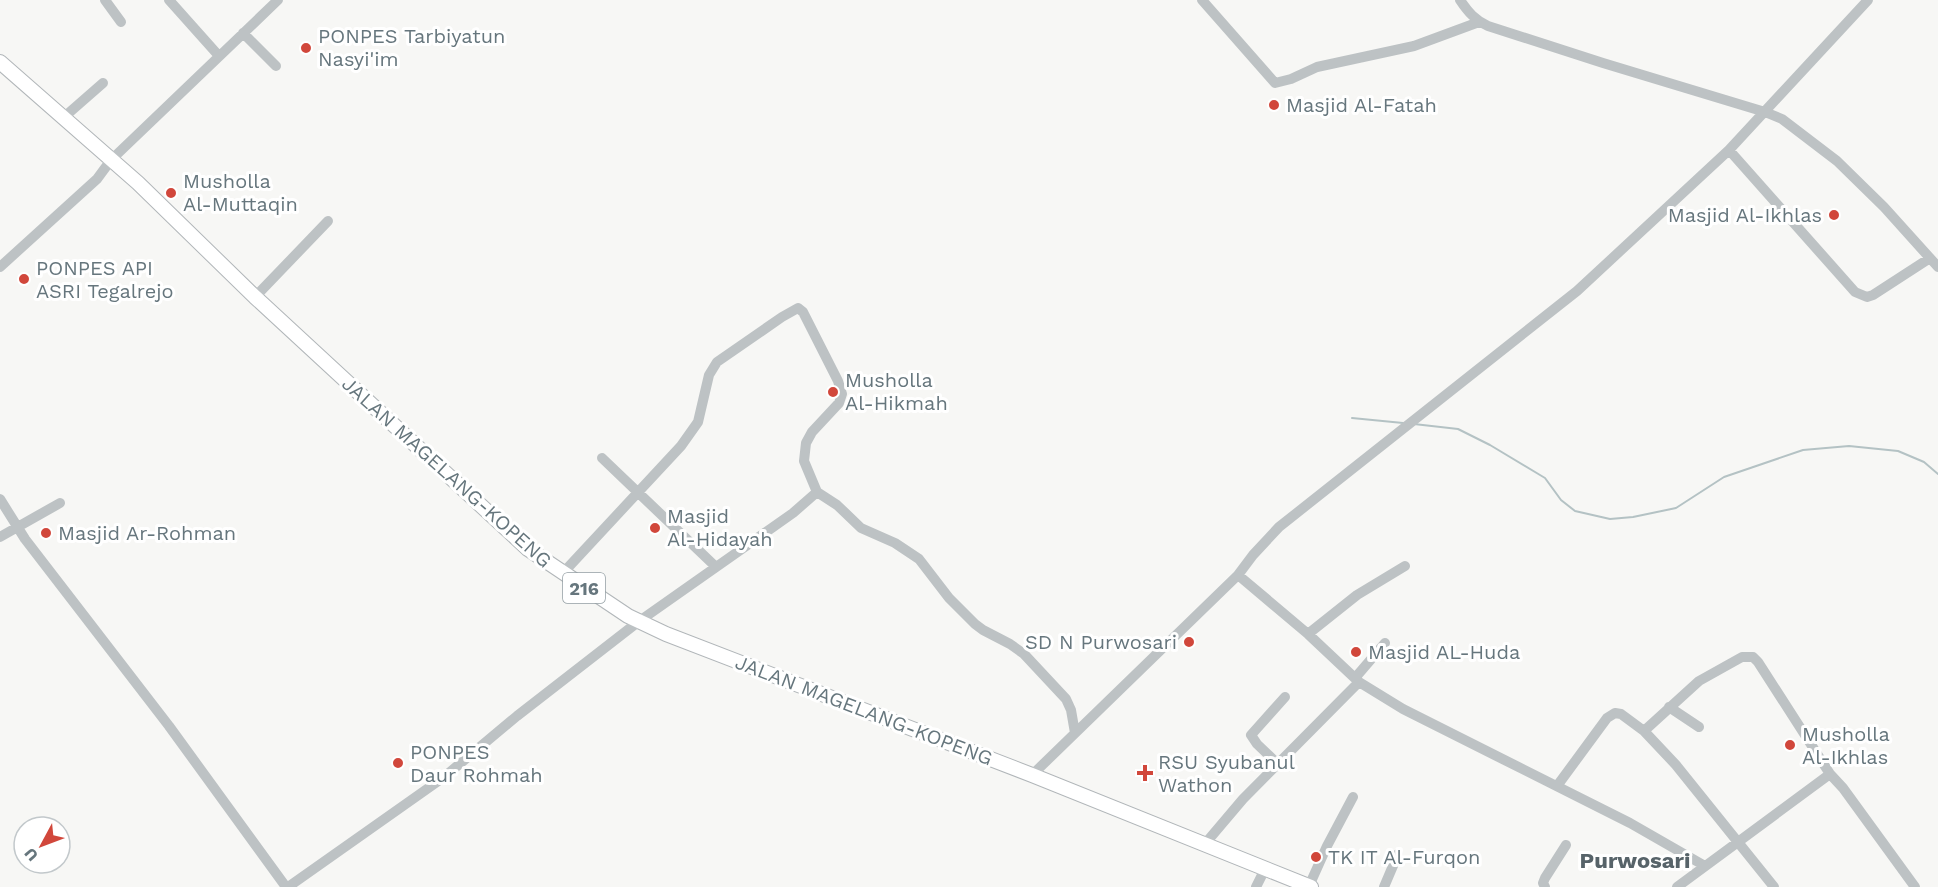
<svg xmlns="http://www.w3.org/2000/svg" width="1938" height="887" font-family="'Work Sans',sans-serif">
<style>
.lines{fill:none;stroke-linecap:round;stroke-linejoin:round}
.stream{stroke:#b4c2c4;stroke-width:2}
.major-casing{stroke:#b1b6b9;stroke-width:16}
.minor{stroke:#bdc2c4;stroke-width:10}
.major{stroke:#fff;stroke-width:14}
.poi-dot{fill:#d1473b;stroke:#fff;stroke-width:2}
.labels{text-anchor:middle;dominant-baseline:central;stroke-width:6;stroke-linejoin:round;paint-order:stroke}
.shield{fill:#fff;stroke:#949fa4;stroke-width:1.5}
.shield-label{font-size:18px;font-weight:bold;fill:#66767d}
.poi-label{font-size:20px;fill:#66767d;stroke:#fff;text-anchor:start}
.street-label{font-size:20px;fill:#66767d;stroke:#fff}
.quarter-label{font-size:22px;font-weight:bold;fill:#576369;stroke:#fff}
</style>
<rect width="100%" height="100%" fill="#f7f7f5"/>
<g class="lines">
<path class="stream" d="M1352 418 1403 423
M1414 424 1458 429 1490 445 1545 478 1561 500 1575 511 1610 519 1633 517 1676 508 1724 477 1803 450 1849 446 1898 451 1924 462 1938 474"/>
<defs>
<path id="major" d="M0 62 138 183 255 297 528 549 628 616 666 634 1032 775 1311 887"/>
</defs>
<use href="#major" class="major-casing"/>
<path class="minor" d="M105 0 121 22
M169 0 219 56
M1202 0 1275 83 1291 79 1317 67 1414 46 1479 22
M1460 0C1468 12 1475 20 1488 26L1603 63 1765 112 1782 119 1837 161 1884 207 1938 267
M243 33 276 66
M63 118 103 83
M1729 150 1855 292 1867 297 1873 295 1930 258
M0 267 97 179 111 160 278 0
M255 297 328 221
M602 458 716 567
M0 499 25 539 169 726 286 887
M0 537 60 503
M562 574 681 446 698 422 709 375 717 362 782 317 798 308 803 312 838 381 842 394 839 403 812 432 806 443 804 461 817 492 837 505 861 528 895 543 919 559 949 598 975 624 983 630 1010 644 1024 654 1066 699 1071 710 1075 733
M1238 575 1253 555 1279 527 1577 291 1729 150 1868 0
M1308 634 1357 595 1405 566
M1355 678 1385 643
M1669 707 1699 727
M1644 731 1699 681 1742 657H1753L1758 662 1830 774 1843 788 1915 887
M1278 764 1257 744 1251 735 1285 697
M1032 775 1238 575 1308 634 1359 682 1403 709 1630 823 1705 866
M1557 786 1607 718 1615 713 1621 714 1644 731 1676 765 1774 887
M1204 845 1243 799 1359 682
M1309 886 1327 846 1353 797
M288 887 444 777 517 716 638 622 793 513 817 492
M1256 887 1265 869
M1384 887 1398 854
M1545 887 1543 883 1545 878 1566 845
M1677 887 1830 774"/>
<use href="#major" class="major"/>
</g>
<g class="poi-dot">
<circle cx="306" cy="48" r="6"/>
<circle cx="1274" cy="105" r="6"/>
<circle cx="171" cy="193" r="6"/>
<circle cx="1834" cy="215" r="6"/>
<circle cx="24" cy="279" r="6"/>
<circle cx="833" cy="392" r="6"/>
<circle cx="655" cy="528" r="6"/>
<circle cx="46" cy="533" r="6"/>
<circle cx="1189" cy="642" r="6"/>
<circle cx="1356" cy="652" r="6"/>
<circle cx="1790" cy="745" r="6"/>
<circle cx="398" cy="763" r="6"/>
<path d="M1142 764h6v6h6v6h-6v6h-6v-6h-6v-6h6z"/>
<circle cx="1316" cy="857" r="6"/>
</g>
<g class="labels">
<rect class="shield" x="563" y="573" width="42" height="30" rx="4.5"/>
<g class="shield-label">
<text x="584" y="588">216</text>
</g>
<g class="poi-label">
<text x="318" y="36">PONPES Tarbiyatun<tspan x="318" dy="23">Nasyi'im</tspan></text>
<text x="1286" y="105">Masjid Al-Fatah</text>
<text x="183" y="181">Musholla<tspan x="183" dy="23">Al-Muttaqin</tspan></text>
<text x="1822" y="215" text-anchor="end">Masjid Al-Ikhlas</text>
<text x="36" y="268">PONPES API<tspan x="36" dy="23">ASRI Tegalrejo</tspan></text>
<text x="845" y="380">Musholla<tspan x="845" dy="23">Al-Hikmah</tspan></text>
<text x="667" y="516">Masjid<tspan x="667" dy="23">Al-Hidayah</tspan></text>
<text x="58" y="533">Masjid Ar-Rohman</text>
<text x="1177" y="642" text-anchor="end">SD N Purwosari</text>
<text x="1368" y="652">Masjid AL-Huda</text>
<text x="1802" y="734">Musholla<tspan x="1802" dy="23">Al-Ikhlas</tspan></text>
<text x="410" y="752">PONPES<tspan x="410" dy="23">Daur Rohmah</tspan></text>
<text x="1158" y="762">RSU Syubanul<tspan x="1158" dy="23">Wathon</tspan></text>
<text x="1328" y="857">TK IT Al-Furqon</text>
</g>
<g class="street-label">
<text transform="translate(447 472) rotate(42)">JALAN MAGELANG-KOPENG</text>
<text transform="translate(864 710) rotate(21)">JALAN MAGELANG-KOPENG</text>
</g>
<g class="quarter-label">
<text x="1635" y="860">Purwosari</text>
</g>
</g>
<g transform="translate(42 845) rotate(229)"><circle r="28" fill="#ffffff" stroke="#c2c8cb" stroke-width="1.5"/>
<path d="M0-4.5L10 22L0 15L-10 22Z" fill="#d1473b"/>
<text y="-9" font-size="16" font-weight="bold" text-anchor="middle" fill="#66767d">U</text>
</g>
</svg>
